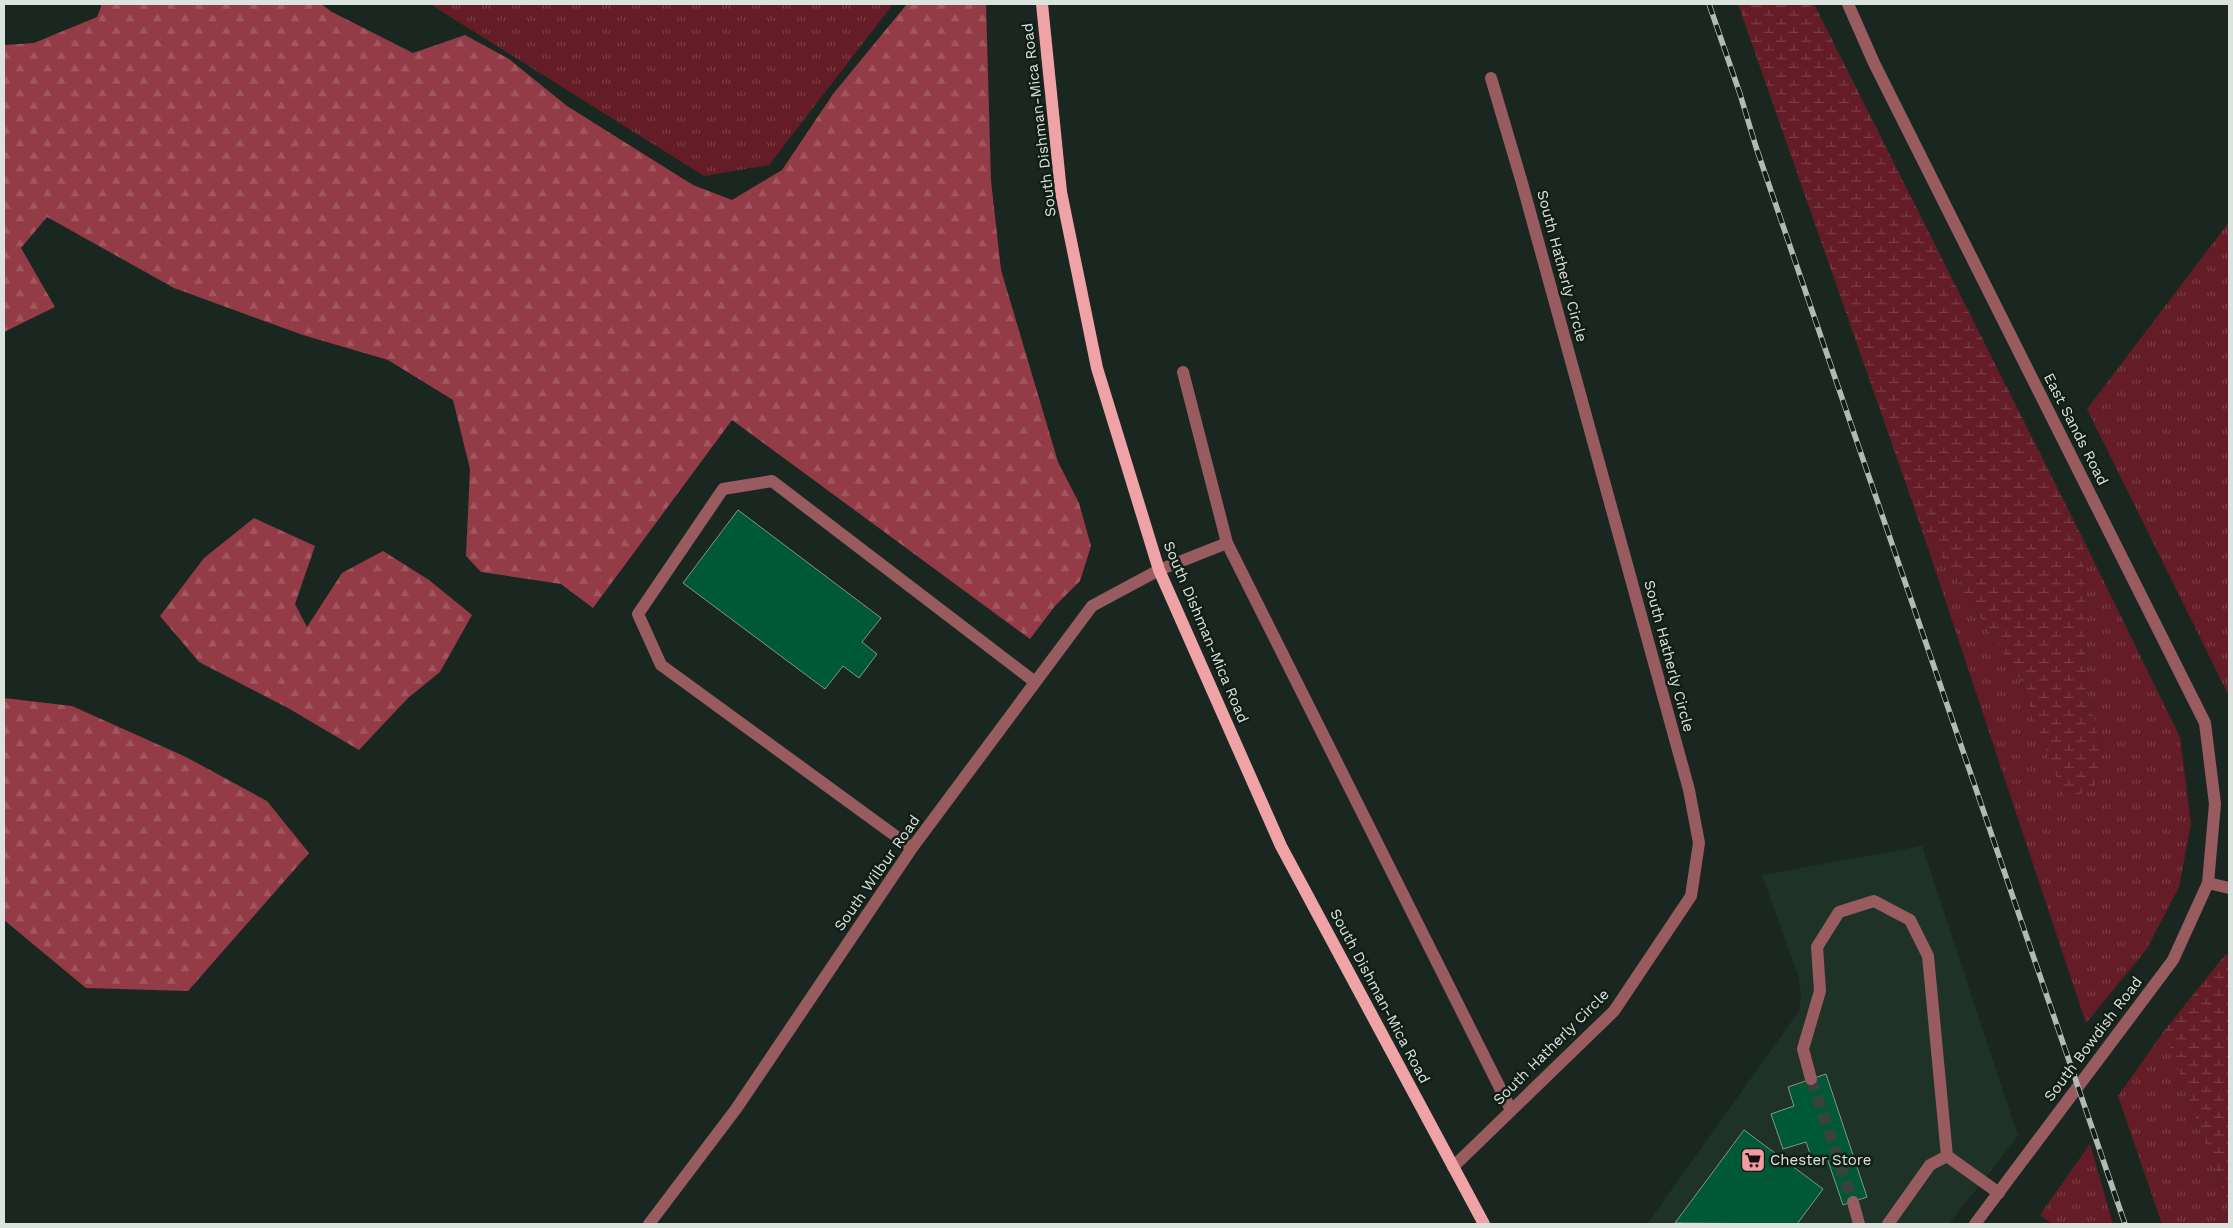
<svg xmlns="http://www.w3.org/2000/svg" width="2233" height="1228" font-family="'Work Sans',sans-serif">
<style>
.built{fill:#1f3227}
.grass{fill:url(#grass-tufts)}
.forest{fill:url(#forest-firs)}
.wetland{fill:url(#wetland-marsh)}
.building{fill:#005936;stroke:#85958b}
.lines{fill:none;stroke-linecap:round;stroke-linejoin:round}
.minor-tunnel{stroke:#37433c;stroke-width:12;stroke-dasharray:12 6;stroke-linecap:butt}
.minor{stroke:#985b5f;stroke-width:12}
.major{stroke:#f0a3a7;stroke-width:12}
.rail-casing{stroke:#b1bab4;stroke-width:5.5}
.rail{stroke:#111e16;stroke-width:4;stroke-dasharray:11;stroke-linecap:butt}
.labels{text-anchor:middle;dominant-baseline:central;stroke-width:5;stroke-linejoin:round;paint-order:stroke}
.street-label{font-size:15px;fill:#dbe3de;stroke:#111e16}
.poi-label{font-size:15px;fill:#dbe3de;stroke:#111e16;text-anchor:start}
</style>
<defs>
<pattern id="grass-tufts" width="24" height="20" patternUnits="userSpaceOnUse" patternTransform="scale(1.25)"><rect width="24" height="20" fill="#641d27"/><path d="M3 7l-1-3M5 7V3M7 7l1-3M15 17l-1-3M17 17v-4M19 17l1-3" fill="none" stroke="#7a3e46"/></pattern>
<pattern id="forest-firs" width="22" height="20" patternUnits="userSpaceOnUse" patternTransform="scale(1.25)"><rect width="22" height="20" fill="#933b46"/><path d="M5 1l3.5 6h-7zM16 11l3.5 6h-7z" fill="#a25760"/></pattern>
<pattern id="wetland-marsh" width="20" height="14" patternUnits="userSpaceOnUse" patternTransform="scale(1.25)"><rect width="20" height="14" fill="#641d27"/><path d="M1 5h8M5 5V1M11 12h8M15 12V8" fill="none" stroke="#7a3e46"/></pattern>
</defs>
<rect width="100%" height="100%" fill="#1a2720"/>
<path class="built" d="M1922 846 2018 1136 1949 1224H1647L1799 1011 1801 995 1799 978 1762 875Z"/>
<path class="grass" d="M430 4H893L769 165 704 176Z
M2229 222V696L2087 409Z
M1920 524 2018 676 2065 798 2101 748 2086 689 2084 541 2180 737 2191 824 2179 887 2146 950 2086 1023Z
M2164 1031 2229 1207V1224H2162L2118 1096Z
M2090 1144 2113 1224H2052L2040 1215Z"/>
<path class="forest" d="M102 4H321L332 12 413 53 465 35 509 59 567 106 693 185 732 200 782 170 833 94 907 4H986L991 181 1001 270 1058 462 1079 503 1091 546 1080 581 1055 606 1030 639 732 420 593 608 561 584 481 572 466 556 470 469 453 400 388 360 303 335 174 288 47 217 21 248 55 307 4 332V45L34 43 97 17Z
M254 518 315 546 295 604 307 627 342 573 383 551 429 580 472 615 440 672 408 698 359 750 288 708 199 662 160 616 204 558Z
M4 698 72 706 186 757 267 801 309 853 188 991 86 988 4 920Z"/>
<path class="wetland" d="M1738 4H1814L2084 541 2086 689 2101 748 2094 789 2065 799 2018 676 1920 524Z
M2229 954V1207L2164 1031 2225 955Z"/>
<path class="building" d="M738 510 881 618 862 642 877 654 859 678 843 666 825 689 683 583Z
M1826 1074 1867 1197 1843 1205 1826 1155 1812 1159 1806 1142 1783 1149 1771 1114 1794 1106 1788 1087Z
M1744 1130 1823 1189 1797 1224 1675 1223Z"/>
<g class="lines">
<path class="minor-tunnel" d="M1811 1079 1853 1202"/>
<path class="minor" d="M1848 4 1874 63 2205 723 2215 804 2208 883 2173 960 1975 1224
M1183 372 1227 543 1511 1110
M912 848 661 665 638 614 723 489 772 481 1035 682
M2208 883 2229 888
M1811 1079 1803 1049 1820 991 1817 947 1839 912 1874 901 1910 920 1928 956 1947 1156 1999 1193
M1453 1167 1614 1011 1691 896 1699 843 1689 790 1522 183 1491 78
M1853 1202 1859 1224
M649 1224 736 1109 912 848 1092 606 1159 570 1227 543
M1888 1224 1930 1165 1947 1156"/>
<path class="major" d="M1042 4 1061 192 1097 368 1159 570 1281 846 1484 1224"/>
<defs>
<path id="rail" d="M1709 4 1740 94 1756 147 2125 1224"/>
</defs>
<use href="#rail" class="rail-casing"/>
<use href="#rail" class="rail"/>
</g>
<defs>
<symbol id="supermarket-square" viewBox="-11 -11 22 22"><rect x="-9" y="-9" width="18" height="18" rx="4" fill="#f49aa0" stroke="#111e16"/><path d="M-6-5.5h2.5l.6 2H6L4.5 2H-2.5L-4.4-4H-6ZM-1.5 3.2a1.3 1.3 0 1 0 .1 0ZM3 3.2a1.3 1.3 0 1 0 .1 0Z" fill="#111"/></symbol>
</defs>
<g fill-rule="evenodd">
<use href="#supermarket-square" x="1739" y="1146" width="28" height="28"/>
</g>
<g class="labels">
<g class="street-label">
<text transform="translate(1039 120) rotate(-97)">South Dishman-Mica Road</text>
<text transform="translate(1562 266) rotate(75)">South Hatherly Circle</text>
<text transform="translate(2076 429) rotate(63)">East Sands Road</text>
<text transform="translate(1206 632) rotate(67)">South Dishman-Mica Road</text>
<text transform="translate(1669 656) rotate(75)">South Hatherly Circle</text>
<text transform="translate(877 873) rotate(-55)">South Wilbur Road</text>
<text transform="translate(1380 996) rotate(62)">South Dishman-Mica Road</text>
<text transform="translate(2093 1039) rotate(-53)">South Bowdish Road</text>
<text transform="translate(1551 1047) rotate(-45)">South Hatherly Circle</text>
</g>
<g class="poi-label">
<text x="1770" y="1160">Chester Store</text>
</g>
</g>
<rect width="2233" height="1228" fill="none" stroke="#dbe3de" stroke-width="10"/>
</svg>
